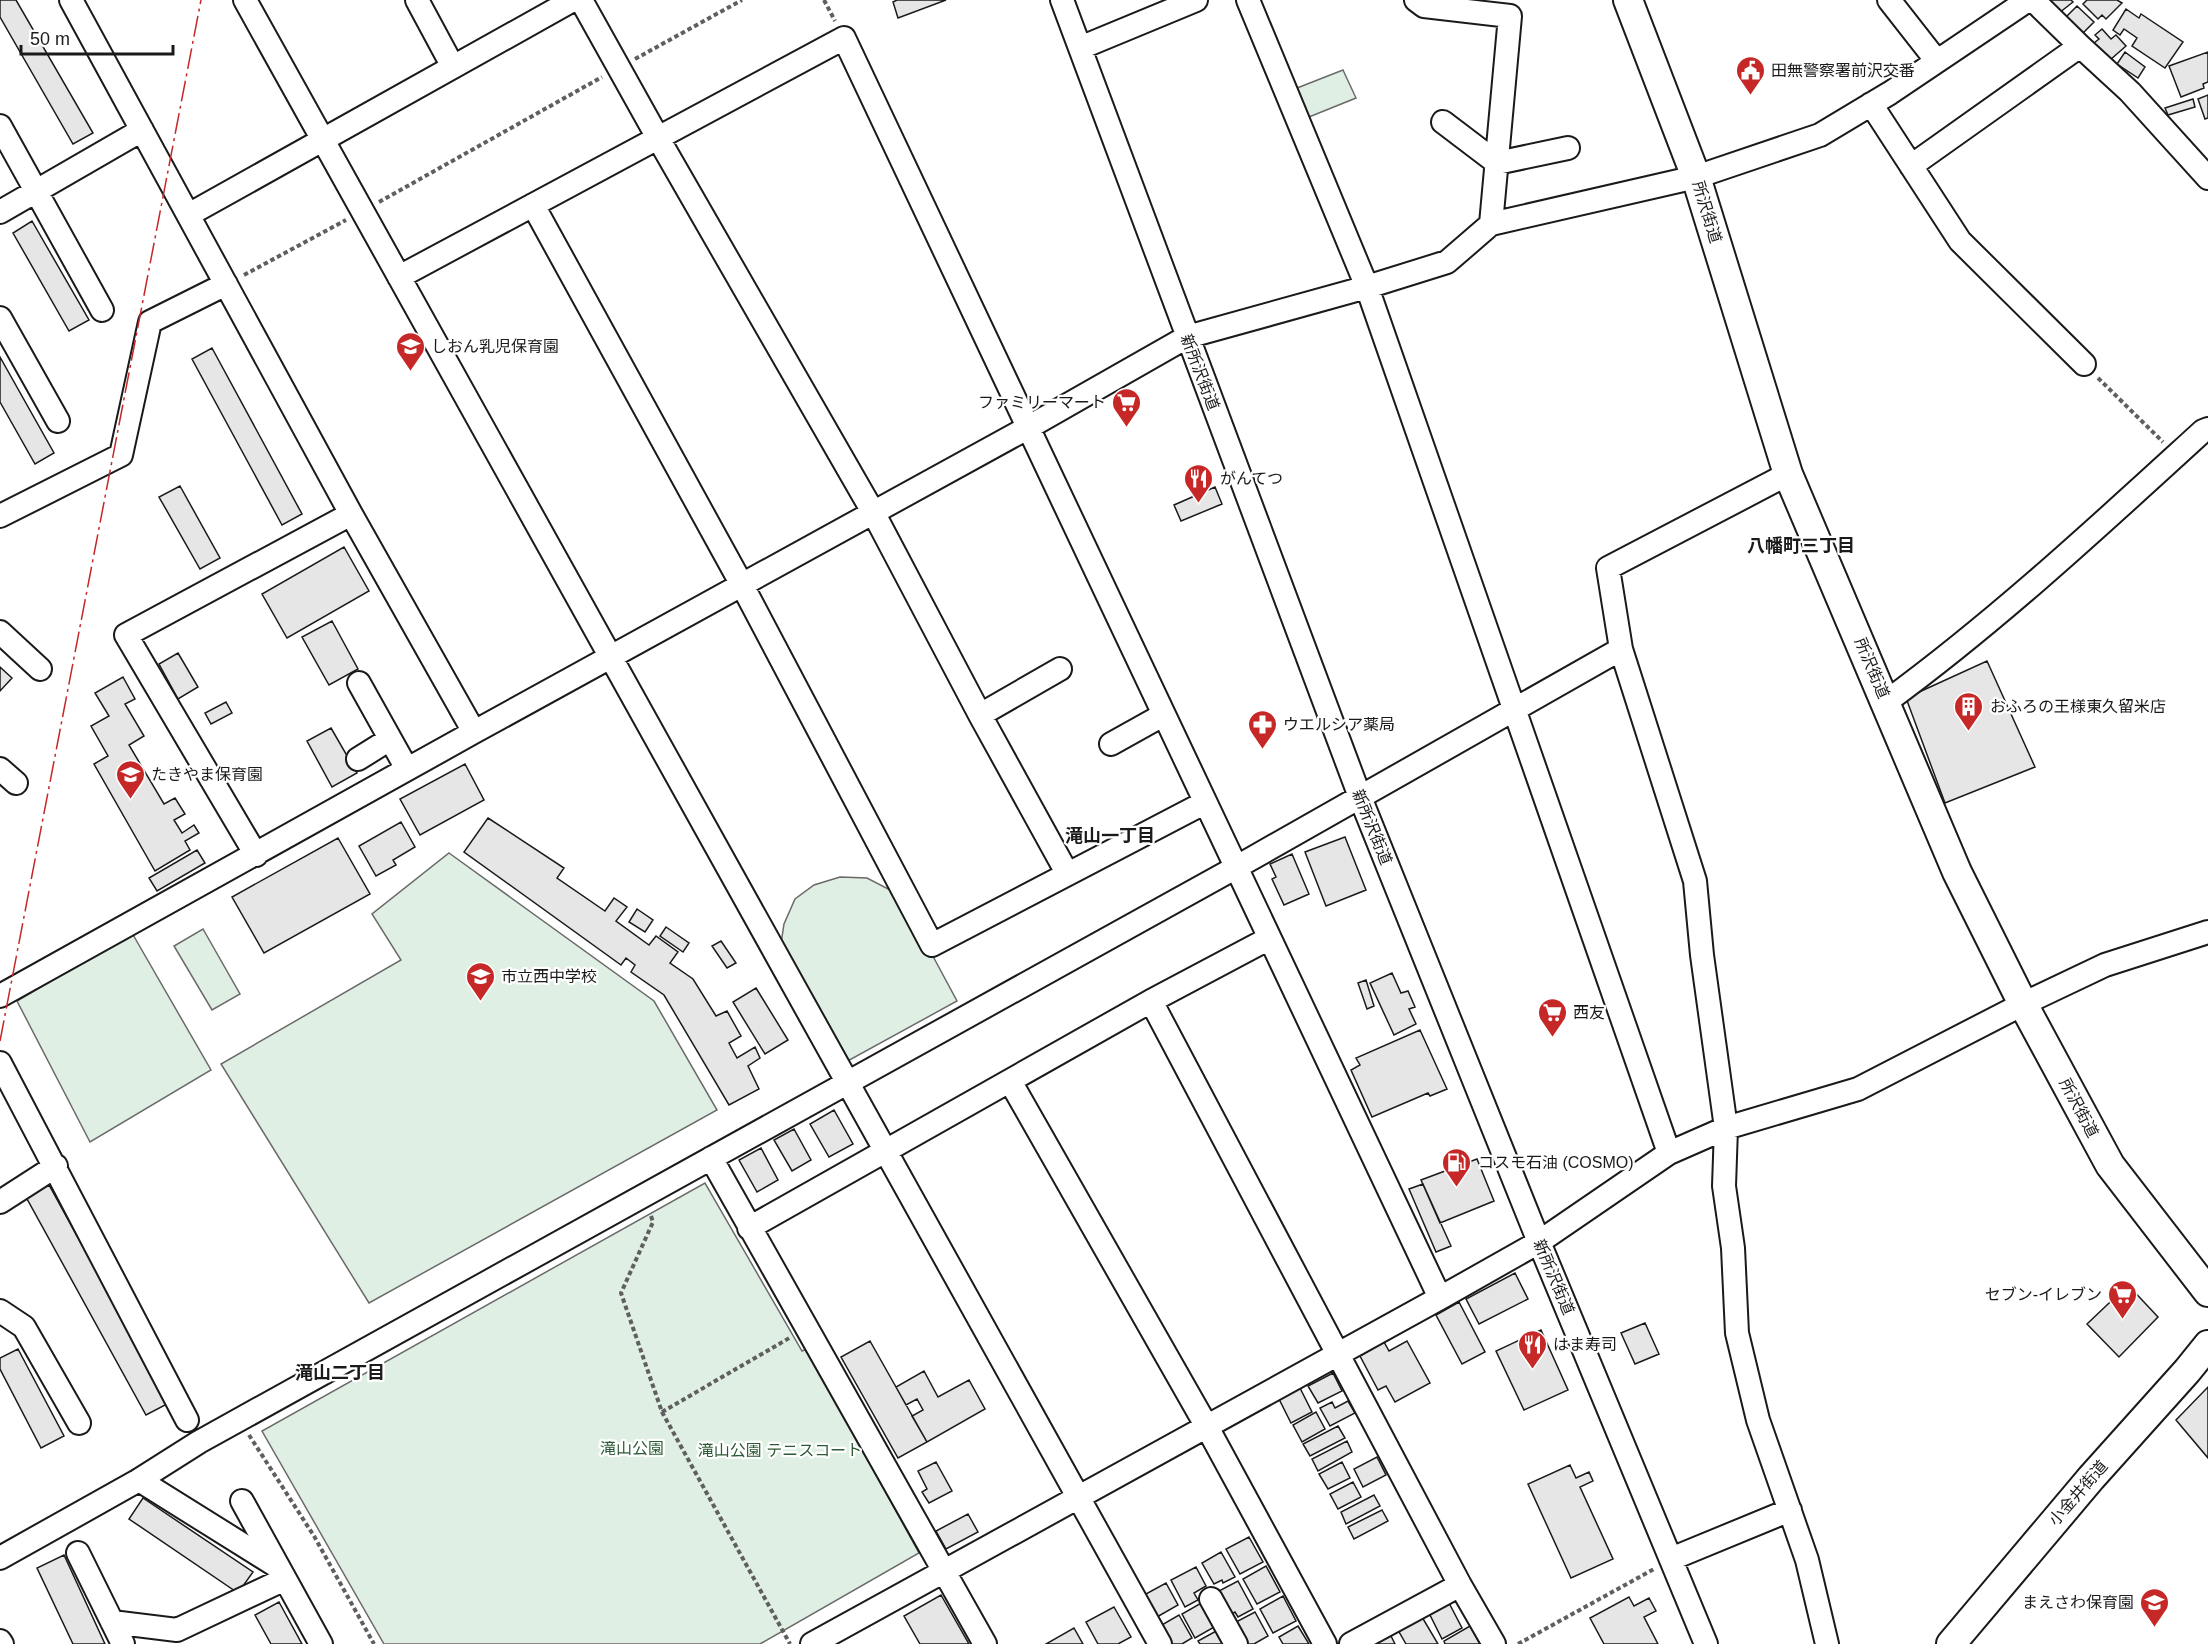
<svg xmlns="http://www.w3.org/2000/svg" width="2208" height="1644" font-family="Helvetica,'Noto Sans JP',sans-serif">
<style>
.green{fill:#e0efe3;stroke:#6a6a6a;stroke-width:1.5}
.building{fill:#e6e6e6;stroke:#1a1a1a;stroke-width:1.5}
.lines{fill:none;stroke-linecap:round;stroke-linejoin:round}
.minor-casing{stroke:#1a1a1a;stroke-width:26}
.major-casing{stroke:#1a1a1a;stroke-width:32}
.path{stroke:#5f5f5f;stroke-width:4;stroke-dasharray:4.5 3;stroke-linecap:butt}
.minor{stroke:#fff;stroke-width:22}
.major{stroke:#fff;stroke-width:28}
.power{stroke:#c62828;stroke-width:1.5;stroke-dasharray:21 4.5 3 4.5;stroke-linecap:butt}
.labels{text-anchor:middle;dominant-baseline:central;stroke-width:4.5;stroke-linejoin:round;paint-order:stroke}
.poi-label{font-size:16px;fill:#1a1a1a;stroke:#fff;text-anchor:start}
.street-label{font-size:16px;fill:#1a1a1a;stroke:#fff}
.park-label{font-size:16px;fill:#2b5a34;stroke:#fff}
.neighbourhood-label{font-size:18px;font-weight:bold;fill:#1a1a1a;stroke:#fff}
</style>
<rect width="100%" height="100%" fill="#fff"/>
<path class="green" d="M1343 70 1356 98 1304 119 1292 90Z
M449 853 654 1001 717 1110 369 1303 221 1064 401 960 372 914Z
M840 877 867 878 900 895 957 1001 844 1063 780 950 784 924 795 899 814 885Z
M203 929 240 994 212 1010 174 946Z
M132 933 211 1070 90 1142 17 1001Z
M705 1183 802 1351 807 1349 919 1553 760 1644H384L262 1431Z"/>
<path class="building" d="M0 0H16L93 133 73 144 0 17Z
M897 0H946L898 18 893 2Z
M2048 0H2071L2073 2 2059 13Z
M2087 0H2117L2122 3 2106 19 2102 15 2098 19 2083 4Z
M2077 6 2094 22 2082 34 2065 18Z
M2126 9 2139 18 2141 14 2183 42 2165 68 2132 46 2137 38 2124 29 2120 35 2113 30Z
M2102 29 2111 39 2116 35 2126 46 2110 60 2094 43 2099 39 2095 35Z
M2125 52 2145 67 2138 78 2117 64Z
M2208 52V82L2203 84 2204 88 2181 97 2169 66Z
M2208 95V118L2205 119 2198 99Z
M2193 99 2195 107 2168 115 2165 108Z
M32 221 89 320 69 331 13 233Z
M212 348 302 514 282 525 192 359Z
M0 357 54 453 35 464 0 402Z
M180 486 220 558 200 569 159 497Z
M1215 487 1222 504 1181 521 1174 505Z
M344 547 369 591 287 638 262 594Z
M332 621 358 669 329 685 302 637Z
M178 653 198 687 178 699 159 664Z
M1987 661 2035 767 1945 803 1906 698Z
M0 667 12 678 0 691Z
M123 677 135 699 125 704 144 736 129 745 164 804 175 798 185 814 174 820 182 833 194 825 199 833 185 841 190 850 155 871 94 764 108 756 91 726 109 716 95 693Z
M226 702 232 713 211 724 205 713Z
M331 728 357 773 332 787 307 741Z
M465 764 484 800 420 835 400 799Z
M488 818 564 868 557 878 605 911 614 898 627 907 616 921 649 945 656 936 678 952 670 963 693 979 716 1016 727 1011 741 1036 729 1043 737 1058 755 1047 760 1058 748 1066 759 1089 729 1105 664 995 631 972 635 965 626 958 621 965 464 852Z
M401 822 415 847 393 860 396 865 376 876 359 846Z
M1345 837 1366 890 1326 906 1305 852Z
M338 838 370 894 264 953 232 897Z
M197 850 205 863 157 891 149 878Z
M1292 854 1309 894 1284 905 1272 879 1276 877 1270 864Z
M637 909 653 920 645 932 629 922Z
M666 927 689 943 683 952 660 936Z
M721 941 736 963 727 968 712 946Z
M1392 973 1401 993 1408 991 1415 1007 1409 1009 1416 1024 1394 1035 1370 983Z
M1366 980 1374 1006 1367 1009 1358 983Z
M756 988 788 1040 765 1054 733 1002Z
M1420 1030 1447 1089 1430 1096 1428 1093 1372 1117 1351 1070 1360 1065 1356 1058Z
M834 1110 853 1144 829 1157 810 1124Z
M794 1129 811 1160 792 1171 774 1140Z
M761 1148 778 1180 757 1192 739 1160Z
M1477 1159 1494 1201 1440 1223 1421 1180Z
M1423 1184 1451 1246 1436 1252 1409 1189Z
M49 1185 169 1403 146 1415 26 1197Z
M1515 1273 1528 1299 1479 1324 1466 1299Z
M2128 1285 2158 1317 2119 1357 2087 1324Z
M1459 1302 1485 1352 1462 1364 1436 1315Z
M1645 1323 1659 1354 1635 1364 1621 1333Z
M1541 1330 1568 1390 1524 1410 1496 1351Z
M870 1341 927 1442 898 1458 841 1357Z
M1407 1341 1430 1383 1395 1402 1386 1386 1378 1390 1360 1356 1384 1342 1389 1351Z
M18 1349 64 1436 41 1448 0 1369V1358Z
M924 1371 938 1397 969 1380 985 1409 927 1442 912 1416 923 1410 917 1399 906 1405 896 1387Z
M1333 1373 1342 1391 1318 1403 1308 1386Z
M2208 1387V1458L2176 1420Z
M1300 1388 1312 1412 1291 1423 1279 1399Z
M1348 1401 1355 1413 1330 1426 1320 1408 1332 1402 1335 1408Z
M1316 1412 1325 1429 1302 1442 1293 1425Z
M1338 1426 1345 1438 1310 1456 1303 1444Z
M1347 1441 1352 1452 1318 1471 1312 1459Z
M1377 1457 1386 1475 1363 1487 1354 1469Z
M936 1462 952 1491 929 1503 922 1492 927 1489 918 1471Z
M1342 1462 1350 1478 1328 1489 1319 1474Z
M1570 1465 1576 1478 1589 1472 1593 1481 1580 1487 1613 1559 1571 1578 1528 1484Z
M1353 1482 1361 1497 1338 1509 1330 1494Z
M1374 1495 1380 1506 1346 1524 1341 1512Z
M143 1498 253 1572 238 1593 129 1519Z
M1382 1510 1388 1521 1354 1539 1348 1527Z
M968 1514 978 1532 946 1549 936 1531Z
M1249 1537 1263 1562 1240 1574 1226 1549Z
M1221 1552 1235 1577 1223 1583 1222 1580 1214 1584 1202 1563Z
M64 1555 105 1644H73L37 1568Z
M1266 1566 1280 1592 1257 1604 1243 1579Z
M1196 1567 1206 1586 1194 1593 1198 1600 1185 1607 1171 1580Z
M1238 1581 1253 1609 1238 1617 1235 1612 1230 1615 1217 1592Z
M1166 1583 1178 1605 1157 1617 1144 1595Z
M941 1595 969 1644H920L904 1616Z
M1283 1596 1296 1621 1273 1633 1260 1609Z
M1629 1597 1634 1606 1649 1598 1656 1611 1644 1617 1658 1644H1604L1590 1618Z
M1448 1601 1462 1628 1442 1639 1428 1611Z
M279 1602 302 1644H271L255 1615Z
M1203 1602 1216 1626 1195 1638 1182 1614Z
M1114 1607 1131 1637 1118 1644H1098L1086 1622Z
M1255 1612 1268 1636 1254 1644H1248L1236 1622Z
M1179 1615 1192 1638 1182 1644H1171L1160 1626Z
M1422 1617 1438 1644H1406L1398 1630Z
M1298 1626 1309 1644H1283L1279 1637Z
M1470 1626 1480 1644H1445L1444 1641Z
M1074 1628 1083 1644H1046Z
M1218 1630 1227 1644H1200L1198 1641Z
M1390 1634 1395 1644H1372Z"/>
<g class="lines">
<defs>
<path id="minor" d="M71 0 351 514 474 732
M245 0 1160 1644
M417 0 453 67
M581 0 658 138 873 512 980 715 1067 873
M1062 0 1360 797 1539 1242 1706 1644
M1248 0 1367 287 1669 1153
M1416 0 1424 6 1510 16 1491 224
M1889 0 1936 60
M2033 0 2080 46 2130 92 2208 178
M1080 48 1196 0
M1871 104 1960 241 2084 364
M1443 122 1497 163 1568 148
M0 126 102 310
M1911 166 2080 46
M533 205 742 585 932 945 1204 803
M0 212 142 130
M190 214 573 0
M399 277 844 38C1044 458 1240 879 1440 1298
M0 318 58 421
M1788 474 1608 568 1621 649 1695 881 1702 955 1726 1128 1724 1186 1733 1248 1737 1333 1758 1420 1807 1560 1827 1644
M0 516 121 455 150 322 226 284
M0 632 40 669
M359 683 407 769
M1886 702C1998 620 2100 525 2203 431L2208 429
M980 715 1060 669
M1111 744 1163 715
M358 759 390 739
M0 769 16 783
M256 855 126 635 351 514
M0 996 474 732 1029 427 1187 337 1367 287 1447 262 1491 224 1696 177 1820 135 1890 93 2028 0
M1151 1001 1460 1585 1494 1644
M0 1063 187 1420
M1010 1081 1207 1427 1325 1644
M711 1158 985 1644
M0 1202 56 1166
M749 1228 1151 1001 1268 939
M0 1311 24 1327 79 1423
M139 1480 275 1565
M242 1501 321 1644
M78 1553 123 1644
M0 1558 139 1480 199 1442 1235 868 1621 649
M1671 1559 1790 1510
M1211 1599 1236 1644
M112 1622 177 1630 285 1579
M0 1641 2 1644
M812 1644 1440 1298 1539 1242 1669 1153 1726 1128 1858 1089 2023 1004 2105 965 2208 932
M1351 1644 1460 1585"/>
<path id="major" d="M1628 0 1696 177 1788 474 1957 872 2023 1004 2110 1165 2208 1292
M1951 1644 2091 1478 2187 1371 2208 1345"/>
</defs>
<use href="#minor" class="minor-casing"/>
<use href="#major" class="major-casing"/>
<path class="path" d="M824 0 835 21
M635 59 742 0
M379 202 602 77
M244 275 346 220
M2098 378 2163 442
M651 1216 653 1222 621 1293 662 1412 790 1644
M662 1412 791 1337
M249 1435 314 1536 374 1644
M1518 1644 1654 1569"/>
<use href="#minor" class="minor"/>
<use href="#major" class="major"/>
<path class="power" d="M0 1041 201 0"/>
</g>
<defs>
<symbol id="civic-pin" viewBox="-11 -11 22 30"><path d="M0 17L-7.5 6A9.5 9.5 0 1 1 7.5 6Z" fill="#c62828" stroke="#fff"/><path d="M-.6-6.5H3V-4.5H.6V-3L4-1V1h2V6H-6V1h2V-1L-.6-3ZM-1.2 2.5V6h2.4V2.5Z" fill="#fff"/></symbol>
<symbol id="school-pin" viewBox="-11 -11 22 30"><path d="M0 17L-7.5 6A9.5 9.5 0 1 1 7.5 6Z" fill="#c62828" stroke="#fff"/><path d="M0-5L7-2L0 1L-7-2ZM-4 1L0 2.5L4 1V4Q0 6-4 4Z" fill="#fff"/></symbol>
<symbol id="supermarket-pin" viewBox="-11 -11 22 30"><path d="M0 17L-7.5 6A9.5 9.5 0 1 1 7.5 6Z" fill="#c62828" stroke="#fff"/><path d="M-6-5.5h2.5l.6 2H6L4.5 2H-2.5L-4.4-4H-6ZM-1.5 3.2a1.3 1.3 0 1 0 .1 0ZM3 3.2a1.3 1.3 0 1 0 .1 0Z" fill="#fff"/></symbol>
<symbol id="restaurant-pin" viewBox="-11 -11 22 30"><path d="M0 17L-7.5 6A9.5 9.5 0 1 1 7.5 6Z" fill="#c62828" stroke="#fff"/><path d="M-5-6h1v4h1v-4h1v4h1v-4h1v5L-1.5 .5V6h-2V.5L-5-1ZM5-6V6H3V1.5H1.5Q1.5-4 5-6Z" fill="#fff"/></symbol>
<symbol id="building-pin" viewBox="-11 -11 22 30"><path d="M0 17L-7.5 6A9.5 9.5 0 1 1 7.5 6Z" fill="#c62828" stroke="#fff"/><path d="M-4-6H4V6H1V3H-1V6H-4ZM-2.5-4.3h1.7v1.8h-1.7ZM.8-4.3h1.7v1.8H.8ZM-2.5-1h1.7V.8h-1.7ZM.8-1h1.7V.8H.8Z" fill="#fff"/></symbol>
<symbol id="pharmacy-pin" viewBox="-11 -11 22 30"><path d="M0 17L-7.5 6A9.5 9.5 0 1 1 7.5 6Z" fill="#c62828" stroke="#fff"/><path d="M-2-6h4v4h4v4h-4v4h-4v-4h-4v-4h4Z" fill="#fff"/></symbol>
<symbol id="fuel-pin" viewBox="-11 -11 22 30"><path d="M0 17L-7.5 6A9.5 9.5 0 1 1 7.5 6Z" fill="#c62828" stroke="#fff"/><path d="M-5.5-6h7V0h2V4h1.3V-2.5L3-4.5l.8-.8L6-3V5H2.5V1h-1V6h-7ZM-4.2-4.7v3.2H.2V-4.7Z" fill="#fff"/></symbol>
</defs>
<g fill-rule="evenodd">
<use href="#civic-pin" x="1734" y="54" width="33" height="45"/>
<use href="#school-pin" x="394" y="330" width="33" height="45"/>
<use href="#supermarket-pin" x="1110" y="386" width="33" height="45"/>
<use href="#restaurant-pin" x="1182" y="462" width="33" height="45"/>
<use href="#building-pin" x="1952" y="690" width="33" height="45"/>
<use href="#pharmacy-pin" x="1246" y="708" width="33" height="45"/>
<use href="#school-pin" x="114" y="758" width="33" height="45"/>
<use href="#school-pin" x="464" y="960" width="33" height="45"/>
<use href="#supermarket-pin" x="1536" y="996" width="33" height="45"/>
<use href="#fuel-pin" x="1440" y="1146" width="33" height="45"/>
<use href="#supermarket-pin" x="2106" y="1278" width="33" height="45"/>
<use href="#restaurant-pin" x="1516" y="1328" width="33" height="45"/>
<use href="#school-pin" x="2138" y="1586" width="33" height="45"/>
</g>
<g class="labels">
<g class="poi-label">
<text x="1771" y="70">田無警察署前沢交番</text>
<text x="431" y="346">しおん乳児保育園</text>
<text x="1106" y="402" text-anchor="end">ファミリーマート</text>
<text x="1220" y="478">がんてつ</text>
<text x="1990" y="706">おふろの王様東久留米店</text>
<text x="1283" y="724">ウエルシア薬局</text>
<text x="151" y="774">たきやま保育園</text>
<text x="501" y="976">市立西中学校</text>
<text x="1573" y="1012">西友</text>
<text x="1478" y="1162">コスモ石油 (COSMO)</text>
<text x="2102" y="1294" text-anchor="end">セブン-イレブン</text>
<text x="1553" y="1344">はま寿司</text>
<text x="2134" y="1602" text-anchor="end">まえさわ保育園</text>
</g>
<g class="street-label">
<text transform="translate(1707 212) rotate(73)">所沢街道</text>
<text transform="translate(1200 372) rotate(69)">新所沢街道</text>
<text transform="translate(1872 668) rotate(67)">所沢街道</text>
<text transform="translate(1372 827) rotate(68)">新所沢街道</text>
<text transform="translate(2079 1108) rotate(62)">所沢街道</text>
<text transform="translate(1554 1277) rotate(67)">新所沢街道</text>
<text transform="translate(2078 1493) rotate(-49)">小金井街道</text>
</g>
<g class="park-label">
<text x="632" y="1448">滝山公園</text>
<text x="780" y="1450">滝山公園 テニスコート</text>
</g>
<g class="neighbourhood-label">
<text x="1801" y="546">八幡町三丁目</text>
<text x="1110" y="836">滝山一丁目</text>
<text x="340" y="1373">滝山二丁目</text>
</g>
</g>
<path d="M21 45v9h152v-9" fill="none" stroke="#1a1a1a" stroke-width="3"/>
<text x="30" y="45" font-size="18" fill="#1a1a1a" stroke="#ffffff" stroke-width="4.5" paint-order="stroke">50 m</text>
</svg>
